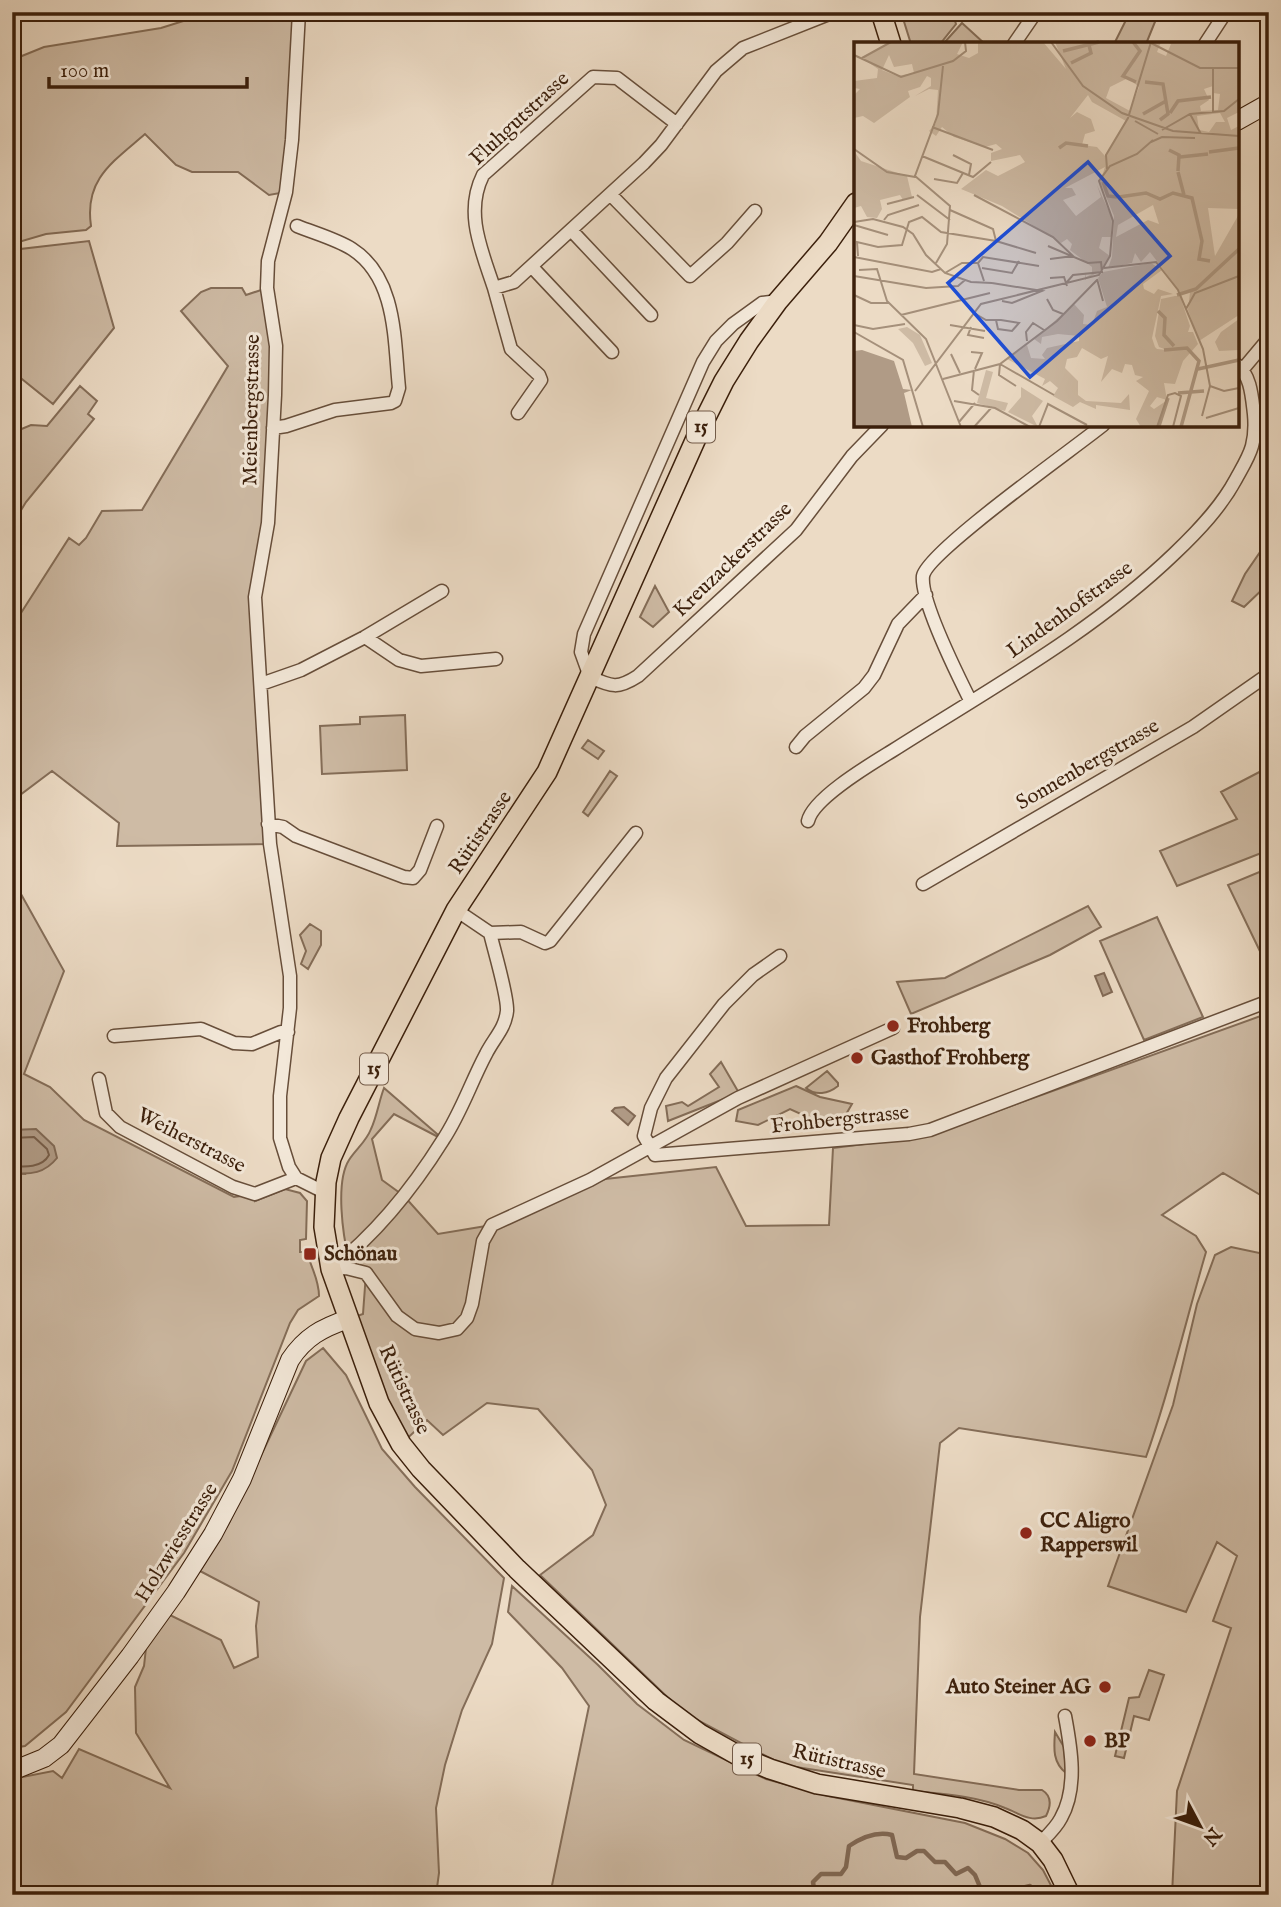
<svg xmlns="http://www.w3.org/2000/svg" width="1281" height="1907" font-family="'IM FELL English',serif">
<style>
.green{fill:#cebba5;stroke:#846d58;stroke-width:2}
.water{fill:#b09b86;stroke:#816955;stroke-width:2}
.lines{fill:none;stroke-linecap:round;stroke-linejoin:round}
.shore{stroke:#765d48;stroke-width:2}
.stream{stroke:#816955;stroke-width:4.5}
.street-casing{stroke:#674e3a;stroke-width:15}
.secondary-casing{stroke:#3b1f0b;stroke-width:20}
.primary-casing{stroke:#3b1f0b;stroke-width:22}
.street{stroke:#f3e8d9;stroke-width:12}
.secondary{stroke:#f3e8d9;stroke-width:18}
.primary{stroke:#ecdbc5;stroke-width:19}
.poi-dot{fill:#8f2418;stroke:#f3e8d9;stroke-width:2.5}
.labels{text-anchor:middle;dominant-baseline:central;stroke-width:6;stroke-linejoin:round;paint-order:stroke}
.shield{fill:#f3e8d9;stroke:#725b49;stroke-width:2}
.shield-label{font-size:19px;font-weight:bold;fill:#3b1f0b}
.street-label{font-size:21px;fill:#3b1f0b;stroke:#f3e8d9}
.poi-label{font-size:21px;font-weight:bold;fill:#3b1f0b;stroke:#f3e8d9;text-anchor:start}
.inset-river{fill:none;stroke:#b09b86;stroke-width:3.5}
.inset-road{fill:none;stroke:#a5907b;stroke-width:2}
.view{fill:#1d4ed8;fill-opacity:0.15;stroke:#1d4ed8;stroke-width:3.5}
.inset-edge{fill:none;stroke:#3b1f0b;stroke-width:3.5}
</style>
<rect width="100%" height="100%" fill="#ecdbc5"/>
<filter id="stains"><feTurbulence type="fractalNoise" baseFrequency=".00286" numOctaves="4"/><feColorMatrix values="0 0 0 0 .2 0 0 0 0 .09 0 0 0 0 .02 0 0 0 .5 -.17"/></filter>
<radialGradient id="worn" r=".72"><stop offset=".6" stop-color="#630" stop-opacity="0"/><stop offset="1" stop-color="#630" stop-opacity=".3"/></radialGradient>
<path class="green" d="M212 12H299L286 192 269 195 238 172H192L176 165 145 134C113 162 84 179 91 226L86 230 46 234 12 244V60L44 47 161 28Z
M901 12H917L930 16 932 12H952L956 24 940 44H911Z
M1130 12H1159L1146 44H1114Z
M962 23 985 44H943Z
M89 241 114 328 53 404 12 371V250Z
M211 288H242L246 295 267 288 275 395 255 597 270 844 117 846 119 823 52 771 20 795 12 791V627L69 538 79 545 86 538 102 511 142 510 228 366 181 311 201 292Z
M80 386 97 401 88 414 94 419 26 502 12 525V433L31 425 47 426Z
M1269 539V583L1244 607 1232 601 1245 574Z
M655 586 669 612 653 627 640 617Z
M405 715 407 770 322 774 320 726 360 724V717Z
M588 740 604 751 598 759 582 748Z
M1269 767V850L1177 886 1160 851 1237 819 1221 792Z
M610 771 617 776 588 816 583 812Z
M1269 868V970L1228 885Z
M12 878 64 971 24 1074 50 1087 84 1120 234 1197 255 1194V1201L285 1189 300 1193 307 1201 306 1239 300 1240V1252H307C311 1268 319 1279 319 1296L298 1310 290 1323 232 1471 184 1553 66 1712 25 1746 12 1748V1173L25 1174 12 1130Z
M1088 906 1101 927 1050 955 911 1014 897 982 945 978Z
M1157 917 1203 1017 1144 1040 1100 941Z
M310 924 321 931V945L308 969 301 964 306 951 300 935Z
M1269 1013V1200L1223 1173 1162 1215 1196 1236 1206 1252C1186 1320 1170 1390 1146 1457L959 1428 940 1443 920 1617 914 1774 1019 1790H1042C1052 1796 1051 1806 1046 1816 1030 1823 1019 1813 1005 1808 977 1796 943 1794 913 1791V1785L783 1765 684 1713 540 1575 593 1535 606 1505 592 1470 538 1409 487 1403 443 1435 427 1420 401 1444 348 1319 363 1314 366 1273 371 1270 349 1261C343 1236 335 1182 349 1160 356 1149 366 1142 371 1129 377 1116 379 1101 384 1088L444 1140 394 1114 372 1139 382 1180 404 1196 438 1234 492 1225 605 1179 716 1167 746 1226 829 1225 833 1148 928 1136Z
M721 1062 739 1093 668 1121 666 1106 682 1102 688 1106 719 1087 710 1074Z
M827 1071 838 1083V1086C828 1094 816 1096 806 1088Z
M796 1086 820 1097 852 1104 845 1116H834L823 1124 790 1109 758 1125 736 1121 738 1110Z
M1231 1247 1269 1255V1895H1172L1177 1791 1231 1628 1213 1621 1237 1556 1217 1542 1186 1612 1108 1586 1173 1405 1197 1304 1215 1255Z
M323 1348 346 1375 382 1449 415 1487 504 1578 492 1644 462 1710 445 1765 436 1808 439 1873 436 1895H12V1779L53 1771 62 1778 79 1749 170 1788 136 1733 135 1687 144 1666 146 1648 170 1615 221 1640 234 1668 258 1657 256 1626 259 1602 200 1571 229 1523 306 1361Z
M512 1586 598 1665 637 1704 684 1740 766 1779 828 1796 965 1823 1005 1839 1028 1853 1043 1870 1056 1895H550L589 1706 562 1668 508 1612Z
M1149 1670 1164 1675 1149 1720 1134 1716 1124 1758 1115 1756 1129 1698 1139 1697Z
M1055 1732 1064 1747 1066 1773C1052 1762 1054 1747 1055 1732Z"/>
<path class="water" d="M1104 973 1112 992 1103 996 1095 976Z
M624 1107 635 1116 628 1125 612 1111 615 1108Z
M36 1129 54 1146 57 1158C45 1173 31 1175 12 1173V1130Z"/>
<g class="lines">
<path class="shore" d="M12 1138 34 1137 47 1149 49 1155C42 1168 25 1167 12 1166"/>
<path class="stream" d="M815 1895 813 1882 821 1874H841L846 1867 849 1846C861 1838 877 1831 892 1835L897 1857 906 1858 917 1851H924L935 1862H945L956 1874 968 1868 975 1875 980 1887 1000 1893 1030 1886 1039 1895"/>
<defs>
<path id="street" d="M299 12 292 140 286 192 268 261 267 288 276 346 275 395 268 523 255 597 270 844 290 976V1008L280 1096V1138L289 1167 296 1178 326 1193
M1014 44 1036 12
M1205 44 1226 12
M677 124 617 78 593 77 483 175C464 213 482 251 494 288L514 282 644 163 661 145 716 71 743 48 834 12
M610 194 690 276 727 243 755 211
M571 230 651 315
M532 267 612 352
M494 288 511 349 539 375 541 380 518 413
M778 301 762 303 733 324 716 341 703 362 584 634 581 652 590 677C612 687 618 689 638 676L796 530 852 456 882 425
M1243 369 1269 338
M273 428 286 426 335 410 391 403 395 401 399 388C394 340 397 278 352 249 336 239 314 233 297 226
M365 637 442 591
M261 684 301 670 365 637 399 660 421 666 496 659
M970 700C958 676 920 600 923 576 927 552 1076 447 1103 425
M796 747 805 736 864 688 874 675 898 624 926 595
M808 821C813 798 871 764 892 751 989 689 1092 633 1175 553 1198 531 1221 507 1236 479 1242 468 1249 457 1252 446 1255 435 1255 425 1254 414 1252 398 1251 375 1237 365
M268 824 283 827 296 836 404 877 413 878 420 870 437 826
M923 884 1193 727 1269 674
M456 910 490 933 521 932 545 943 550 941 636 833
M780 956 753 975 724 1004 666 1078 651 1108 644 1136 655 1155 909 1134 930 1130 1269 1001
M114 1036 201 1029 234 1043 252 1044 281 1032H288
M99 1079 106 1113 120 1127 233 1187 255 1194 296 1178
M331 1269 346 1268 366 1273 397 1316 415 1329 439 1333 457 1329 467 1318 472 1304 483 1241 492 1225 590 1180 738 1098 893 1028
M331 1269C376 1234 413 1188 443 1140 461 1113 471 1082 486 1054 494 1038 505 1029 507 1011 508 996 494 950 490 933
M1040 1843C1047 1836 1056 1828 1061 1818 1078 1788 1071 1748 1065 1716"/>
<path id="secondary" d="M1237 121 1269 103
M12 1771 44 1758 61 1745 130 1656 176 1592 213 1534 242 1479 290 1360C305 1337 322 1328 348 1319"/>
<path id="primary" d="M881 12 891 44
M856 203 828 243 778 301 749 341 724 381 702 425 547 772 456 910 349 1118 331 1158 326 1182 324 1227 331 1269 379 1403 401 1444 421 1469 517 1569 656 1701 700 1734 741 1757 770 1769 817 1784 960 1808 994 1817 1022 1830 1040 1843 1053 1860 1070 1895"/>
</defs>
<use href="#street" class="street-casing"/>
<use href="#secondary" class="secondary-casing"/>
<use href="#primary" class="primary-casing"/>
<use href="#street" class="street"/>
<use href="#secondary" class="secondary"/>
<use href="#primary" class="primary"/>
</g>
<g class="poi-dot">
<circle cx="893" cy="1026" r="7"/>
<circle cx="857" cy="1058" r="7"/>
<rect x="303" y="1247" width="14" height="14" rx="3.5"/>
<circle cx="1026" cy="1533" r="7"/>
<circle cx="1105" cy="1687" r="7"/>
<circle cx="1090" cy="1741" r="7"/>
</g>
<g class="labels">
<g class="shield">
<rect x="687" y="411.5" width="28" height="31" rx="5"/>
<rect x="360" y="1053.5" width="28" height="31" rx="5"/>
<rect x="733" y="1743.5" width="28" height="31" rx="5"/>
</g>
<g class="shield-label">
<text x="701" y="427">15</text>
<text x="374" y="1069">15</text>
<text x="747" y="1759">15</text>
</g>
<g class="street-label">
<text transform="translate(520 119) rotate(-43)">Fluhgutstrasse</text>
<text transform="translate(252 410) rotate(-89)">Meienbergstrasse</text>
<text transform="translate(733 560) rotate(-44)">Kreuzackerstrasse</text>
<text transform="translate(1070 610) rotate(-36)">Lindenhofstrasse</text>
<text transform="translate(1088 765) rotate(-30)">Sonnenbergstrasse</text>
<text transform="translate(481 833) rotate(-56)">Rütistrasse</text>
<text transform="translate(840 1120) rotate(-6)">Frohbergstrasse</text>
<text transform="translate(191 1141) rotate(27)">Weiherstrasse</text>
<text transform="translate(404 1390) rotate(65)">Rütistrasse</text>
<text transform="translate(177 1543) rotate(-58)">Holzwiesstrasse</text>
<text transform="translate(839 1762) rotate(13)">Rütistrasse</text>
</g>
<g class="poi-label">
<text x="907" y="1026">Frohberg</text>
<text x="871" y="1058">Gasthof Frohberg</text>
<text x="324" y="1254">Schönau</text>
<text x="1040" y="1521">CC Aligro<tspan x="1040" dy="24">Rapperswil</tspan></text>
<text x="1091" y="1687" text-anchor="end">Auto Steiner AG</text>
<text x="1104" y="1741">BP</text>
</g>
</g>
<g transform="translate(854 42)">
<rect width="385" height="385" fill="#ecdbc5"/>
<path d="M37 0H109L103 12 115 16 124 11V0H189L212 27 201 0H307L303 10 312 14 317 2 313 0H385V70L373 76 377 88 385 84V167L354 166 361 214 385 172V273L345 299 334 268 336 250 327 251 296 210 287 220 281 211 278 221 254 226 258 215 260 174 246 140 251 125 211 146H218L222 153 209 158 222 174 247 155 243 143 258 176 257 195H248L245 206 256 214 246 229 231 238V230L232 235 238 232V225L216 208 218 202 213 197 207 201 148 164 107 147 132 128 144 134 171 120 166 113 137 119V111L148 107 142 102 131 105 100 95 88 85 82 94 75 89 82 81 84 48 75 47 61 54 77 44V36L73 34 66 45 54 49 56 55 20 81 9 74 0 76V53L6 47 0 46V39L23 36 24 27 8 16ZM35 13 40 25 58 22 60 31 43 34 28 28ZM274 36 285 45 276 69 252 56 256 45ZM359 44V51L366 52 364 68 347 69 346 64 355 58 350 47ZM234 53 238 60 272 79 251 114 243 105 228 103 231 92 241 89 237 77 223 70 216 76ZM366 71 371 80H362L355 90 345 88 343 74ZM299 163 305 182 294 178 262 195 264 183ZM0 109 7 119 53 134 58 155 49 158 46 153 26 158 28 167 23 176 13 175 7 164 0 166ZM297 221 308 228 289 242 290 247 300 252 304 247 319 252 307 254 298 296 301 305 303 307 313 308 305 305 301 294 307 257 321 254H326L336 284 334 290H339L344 302 329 319 321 342 310 341 313 358 303 355 296 364 300 367 312 359 303 385H287L282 377 295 349 282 339 289 335 281 333 278 323 271 322 268 331 258 327 247 340 254 314 247 317 228 306 223 315 213 317 211 326 224 339V353L232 359 267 361 275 352 276 368 242 363V367L226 360 219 365 199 354 204 346 196 339 188 344 191 337 153 317 173 303 177 316 191 317 188 313 193 306 225 299V294L204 292 188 295 187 302 180 297 220 262 230 273 229 282 238 283 243 269 253 265 244 236 249 230ZM385 277V308L365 309 361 300 367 290ZM53 285 66 293 78 321 71 324 59 301 44 287ZM132 328 139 330 132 356 154 361 151 369 123 361ZM167 345 189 359 178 374 184 385 154 370 167 355Z" fill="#cebba5" fill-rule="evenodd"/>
<path d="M8 308 40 319 49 347 58 348 50 351 58 385H0V309Z" fill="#b09b86"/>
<path class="inset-river" d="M279 0 286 9 269 34 282 40M209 9 245 0M217 21 237 11 235 3M291 40 309 42 314 72 306 78M316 71 324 59 357 55M289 72 312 59M205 106 212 101 234 104M315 108 325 113 324 129M355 110 385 106M326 115 354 112M324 130 330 153M249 140 254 154 263 155M265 155 292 151 306 157 319 151 338 156 348 199 345 217 356 219M323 253 342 247 385 207M304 269 311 276 310 293 320 304M310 308 333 306 345 319 327 385M344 327 385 318M324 351 350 349M305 384 314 356"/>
<path class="inset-road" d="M197 0 229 44 268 71 319 89 385 94M297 1 346 26H385M0 13 47 35 99 19 112 9 111 0M8 16 37 0M359 26V70M336 72 347 92M281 79 304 92M78 85 139 108M308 88 336 72 370 69 385 57M297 100 308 95 341 96M0 107 33 130 61 135M99 113 117 122 115 133M68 114 119 135 137 120M253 127 252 113 274 76 297 0M80 137 103 141 109 131M63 153 96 178M120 153 199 195 219 214 196 217M33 162 60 155M96 168 139 187 142 199M30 178 34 173 65 163M0 180 19 177 49 185 59 192 72 213 91 231 117 240 138 241M0 183 34 193M194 204 234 221 247 220 248 230 219 233 213 240M4 214 3 200 24 205 48 203 55 180 68 175 87 190 142 199 182 211M0 215 78 230 87 227M82 221 93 202 96 164 61 134 84 72 89 24M128 226 158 231 165 219M250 226 302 220 324 248 349 307 356 344 348 374M5 228 23 227 33 259 72 297 107 385M91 231 108 221H124M0 234 72 246 104 244 111 238M196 236 210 235 213 244M243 237 249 259M130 239 124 221 129 215 185 224M138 241 188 249 158 261 148 259M0 253 17 261H34M193 257 199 268 209 272M332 267 341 251 385 234M120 271 132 278H147L165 281 158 289 144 287 142 278M47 273 136 251M0 283 19 287 51 282M96 283 131 289M117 285 114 293 130 296M0 290 49 318 69 385M173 299 172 290 179 281 190 288M117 310 128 311 121 327M97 312 106 331M146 322 200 353M146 322 145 333 162 344M120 328 118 348 125 353M89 337 146 322 203 279 243 238M356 344 370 349 385 346M61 349 127 262 245 233 256 214 259 179 245 139 256 124 283 112 299 98M100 359 141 366 176 385M352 376 385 366M105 380 121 361M120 385 138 365M185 385 194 362 233 383M303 385 314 353 321 351 327 354 319 385"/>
<path class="view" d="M234 120 316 214 176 335 94 241Z"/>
<rect width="385" height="385" class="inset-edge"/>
</g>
<rect width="1281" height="1907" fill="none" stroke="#ecdbc5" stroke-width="42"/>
<rect x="14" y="14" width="1253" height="1879" fill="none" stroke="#3b1f0b" stroke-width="3.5"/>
<rect x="21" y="21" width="1239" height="1865" fill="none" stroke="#3b1f0b" stroke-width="2"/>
<g transform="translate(1200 1826) rotate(131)" stroke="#f3e8d9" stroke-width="5" paint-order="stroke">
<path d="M0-5L12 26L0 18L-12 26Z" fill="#3b1f0b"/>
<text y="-10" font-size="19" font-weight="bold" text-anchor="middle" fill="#3b1f0b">N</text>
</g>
<path d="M49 77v10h198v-10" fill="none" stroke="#3b1f0b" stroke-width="3.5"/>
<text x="60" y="77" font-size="21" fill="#3b1f0b" stroke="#f3e8d9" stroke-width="5" paint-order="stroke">100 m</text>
<rect width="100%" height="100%" filter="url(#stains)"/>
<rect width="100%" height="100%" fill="url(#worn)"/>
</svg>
